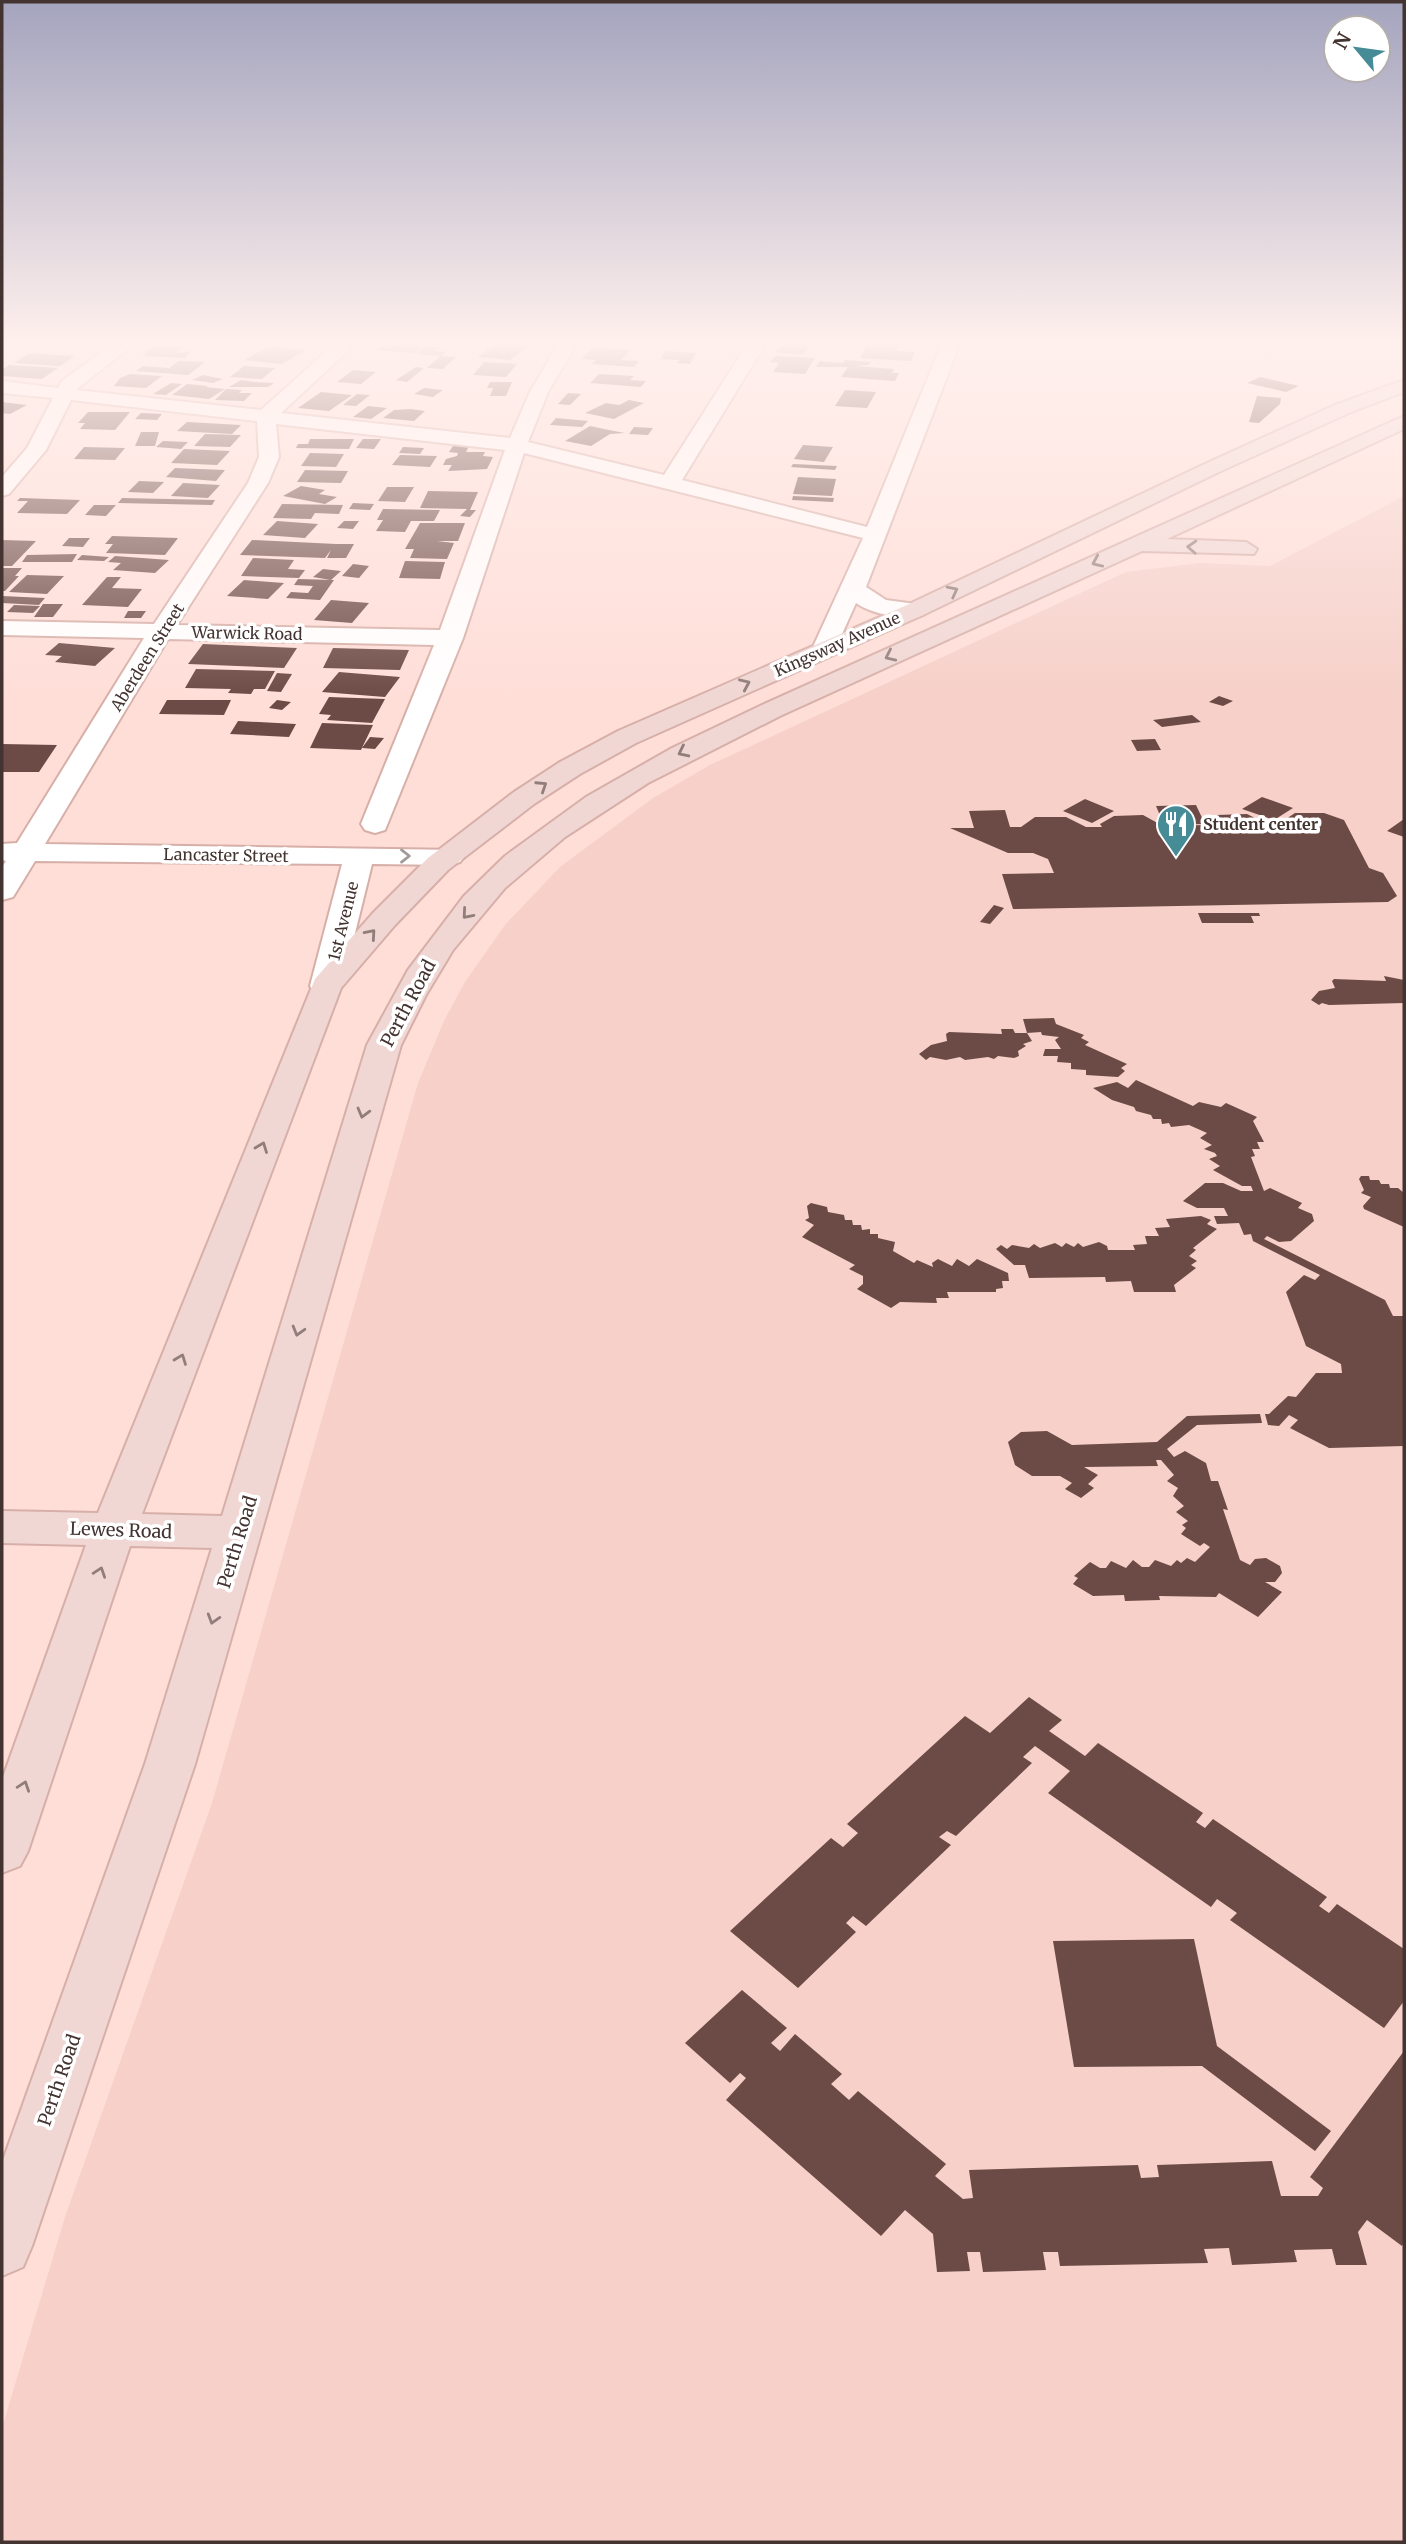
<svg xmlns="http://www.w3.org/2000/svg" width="1406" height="2544" font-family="Merriweather,serif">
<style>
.built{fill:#f6d0c9}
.building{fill:#6c4a45}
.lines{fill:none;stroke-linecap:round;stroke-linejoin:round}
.street-casing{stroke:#d7afa8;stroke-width:4}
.secondary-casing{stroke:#d7afa8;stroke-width:4}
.street{fill:#fff;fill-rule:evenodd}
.secondary{fill:#f0d7d4;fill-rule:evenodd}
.oneway{stroke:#917d7a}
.oneway2{stroke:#a29a98}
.labels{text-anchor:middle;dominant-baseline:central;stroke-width:7;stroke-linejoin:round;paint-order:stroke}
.far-street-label{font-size:16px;fill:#443431;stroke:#fff}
.far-poi-label{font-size:16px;font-weight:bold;fill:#443431;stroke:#fff;text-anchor:start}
.street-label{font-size:18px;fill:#443431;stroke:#fff}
</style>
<rect width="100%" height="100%" fill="#ffded8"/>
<path class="built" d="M1404 496V2542H2V2428L65 2217 212 1803 418 1083 444 1021 465 982 505 925 560 867 653 798 710 765 1126 572 1200 563 1270 566Z"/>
<path class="building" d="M386 343H426L415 353 378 350Z
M497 343H522L531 344 510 360 478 357Z
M784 343H803L812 344 802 355 775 352Z
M868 343 899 344 896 351 915 352 911 361 860 358Z
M155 345 183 347 175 353 191 351 185 358 142 356Z
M269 346 306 350 282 364 245 360Z
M426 346 440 347 436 351 446 352 442 356 416 354Z
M593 347 630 350 621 360 639 361 634 367 592 364 596 360 582 359Z
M665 351 696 353 690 364 677 363 679 360 661 359Z
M29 353 75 356 60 366 14 363Z
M440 356 456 357 443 369 427 368Z
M775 356 815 358 805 374 773 372 779 363 770 362Z
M845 360 871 362 868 365 854 366 894 369 892 373H899L895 381 841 377 848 367H816L820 361 843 363Z
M179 361 205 362 188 375 136 371 143 366 169 368Z
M484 362 517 364 506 377 473 375Z
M9 365 58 368 42 379 2 376V370Z
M244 366 275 368 262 379 230 377Z
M416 367 424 368 407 382 396 380Z
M353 370 376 372 361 384 337 382Z
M130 374 162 376 146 388 114 386 120 378Z
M599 374 634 376 630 380 646 381 641 387 590 383Z
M203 375 223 379 213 383 192 380Z
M1260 377 1299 386 1286 392 1247 383Z
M241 380 255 382 274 383 268 387H229Z
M490 382H512L506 396H490L493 388H487Z
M171 383 182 384 166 395 153 394Z
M187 384 208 386 206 387 225 389 209 399 172 395Z
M424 388 443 390 433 397 414 394Z
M226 389 242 390 239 393H252L244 401 215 400Z
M845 390 876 392 867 408 835 406Z
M321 392 352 395 329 411 298 408Z
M568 393 581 394 570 405 558 404Z
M357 394 370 395 356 406 343 405Z
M1257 396 1281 398 1280 404 1259 423 1249 422Z
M629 400 644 403 614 419 585 413 606 403 619 405Z
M2 402 27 405 10 414 2 413Z
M368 406 387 408 371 419 353 417Z
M394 410 411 409 425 411 414 421 383 418Z
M88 412H130L115 430 80 429 85 423H78Z
M141 413 162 414 157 420 135 419Z
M556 418 588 421 582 427 550 425Z
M187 422 241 425 232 434 177 431Z
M590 426 614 431 625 433 610 434 591 446 565 441Z
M634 427 653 428 648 435 629 434Z
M141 432H159L155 446H135Z
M205 434 241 435 230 447 194 446Z
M310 439H354L349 449 296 448 298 444H308Z
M363 439H381L374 449 356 448Z
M163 441 188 442 181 449 156 447Z
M803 445 833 447 824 462 794 459Z
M453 446H469L466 452H485L483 456 493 457 487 469 448 471 452 465H443L446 459 457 456 458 453 449 452Z
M84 447 125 448 115 460 74 459Z
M403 447 424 448 420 454 399 453Z
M184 449 230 451 217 465 171 463Z
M310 453 344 454 336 467 301 466Z
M400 455 437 456 430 467 392 465Z
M793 464 837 466 835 470 791 467Z
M175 468 225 470 216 481 166 477Z
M305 470 348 471 341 483 297 482Z
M798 477 836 479 832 496 793 494Z
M139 481 164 482 153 493 128 492Z
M183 483 220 485 208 498 171 496Z
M301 486 325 490 319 494 337 497 325 504 283 496Z
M387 487H414L405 502 378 501Z
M428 491 478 492 470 510H476L470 517 460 516 467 509 420 508Z
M793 496 834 498 833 502 792 500Z
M20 498 80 500 67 514 17 513 28 501H17Z
M122 498 215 500 212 505 118 503Z
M353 503 374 504 370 510 349 509Z
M282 504 343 505 339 514 315 513 311 519 273 518Z
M94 505H116L106 516 85 515Z
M383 509 440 510 434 521H411L405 532 376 531 383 520H377Z
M277 521 318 524 305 538 263 535Z
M344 521H359L353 529 337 528Z
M420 523H465L458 541H437L454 543 447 559 410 558 414 549H405Z
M112 536 178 538 165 555 106 553 113 544H105Z
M69 538H90L83 547 62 546Z
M2 540 36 541 12 566H2Z
M252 540 336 544H354L346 558H327L331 550 325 558 240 555Z
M77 554 72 562H22L27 555Z
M82 555 109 557 104 561 77 560Z
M115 556 169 560 155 573 113 570 121 563 108 562Z
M253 558 294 560 288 569 305 570 299 578 241 576Z
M405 561 445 562 440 579 399 578Z
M353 564 369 566 359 578 342 576Z
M2 568H22L15 576H19L5 591H2Z
M323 569 341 571 331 580 313 577Z
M27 575 64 576 47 594 9 592Z
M107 577H121L112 588 142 589 128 607 82 605Z
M298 579 334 580 320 600 286 598 291 592 308 593 313 586 294 585Z
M244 580 284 583 268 599 227 596Z
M2 596 45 598 39 605 2 603Z
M331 600 369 603 352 623 314 620Z
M43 604H63L53 617H34Z
M14 605 40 606 33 613 7 612Z
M128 611H146L141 618H124Z
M59 643 115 648 95 666 55 662 62 656 45 655Z
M203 644 297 648 284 668 188 664Z
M333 648 409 650 400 670 323 668Z
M196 669 275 671 265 689H254L251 694 228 693 231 689 185 688Z
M339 672 400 677 385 697 322 692Z
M277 673 292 674 281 692 267 691Z
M1219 696 1233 701 1223 706 1209 702Z
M329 697 385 699 372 723 327 720 331 715 319 714Z
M167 700H231L224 715 159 714Z
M277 700 291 702 282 710 269 708Z
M1192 715 1201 722 1162 727 1153 720Z
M238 721 296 724 289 737 230 734Z
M322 723 373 725 361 750 310 748Z
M370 737 384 738 375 749 362 748Z
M1155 739 1161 750 1137 751 1131 740Z
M2 744 57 745 39 772H2Z
M1262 797 1293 808 1274 820 1242 809Z
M1085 799 1114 811 1092 823 1063 811Z
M1196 805 1205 824 1164 825 1156 806Z
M1005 810 1010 827H1021L1035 817H1066L1086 827H1102L1100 824 1114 816 1143 815 1163 826 1206 825 1205 822 1217 815 1247 814 1267 824H1284L1283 821 1295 813H1324L1344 820 1369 868 1383 873 1397 896 1388 902 1013 909 1002 874 1054 873 1048 859 1033 853H1008L950 828H974L969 811Z
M1404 819V837L1387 831Z
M994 905 1004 908 990 924 980 922Z
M1198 913H1259L1260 916H1251L1254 923H1202Z
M1384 976 1404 980V1003L1329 1005 1322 1003 1319 1005 1311 1000 1319 991 1335 988 1332 981 1334 979 1386 981Z
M1054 1018 1056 1024 1084 1035 1081 1038 1089 1042 1085 1045 1127 1064 1121 1068 1125 1071 1118 1077 1086 1075V1070L1071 1069V1063L1057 1062 1058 1056H1043L1045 1049H1061L1055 1040 1059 1037 1042 1035 1041 1032 1027 1033 1032 1041 1023 1044 1026 1046 1018 1051 1019 1056 1014 1058 998 1056 994 1059 988 1057 965 1060 960 1057 946 1060 930 1057 926 1060 919 1054 931 1045 947 1041 946 1034 949 1032 1002 1034 1001 1029H1013L1015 1033H1027L1023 1019Z
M1136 1080 1193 1106 1199 1102 1221 1107 1226 1103 1257 1117 1253 1121 1264 1142H1257L1260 1149H1252L1255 1156 1251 1157 1264 1191 1270 1188 1302 1203 1298 1208 1312 1214 1314 1221 1291 1241 1279 1242 1267 1236 1264 1239 1385 1300 1393 1316H1404V1446L1329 1448 1290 1428 1298 1420 1289 1415 1279 1426 1268 1425 1265 1414H1269L1288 1396 1296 1397 1316 1373H1342L1341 1364 1306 1346 1286 1292 1304 1275 1315 1280 1320 1275 1253 1241 1251 1234 1244 1235 1239 1223 1217 1224 1214 1216H1228L1224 1208H1197L1183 1201 1205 1183H1223L1241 1191H1253L1251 1186H1242L1213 1170 1220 1166 1209 1159 1217 1156 1215 1153 1204 1149 1212 1145 1200 1138 1207 1133 1189 1125 1171 1127 1169 1123 1162 1124 1161 1119H1153L1151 1115 1136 1111 1134 1107 1112 1100 1093 1088 1117 1082 1128 1088Z
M1361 1176H1369L1370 1180H1379L1381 1184H1389L1390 1188H1398L1404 1193V1227L1364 1209 1363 1206 1371 1197 1361 1193 1364 1190 1359 1179Z
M811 1203 827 1207 828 1212 844 1215 845 1220H852L853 1225H861L862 1230 870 1229V1234H878V1238L895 1242 893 1251 914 1263 917 1260 933 1267 932 1263 938 1259 952 1266 957 1259 969 1266 977 1259 1008 1273 1009 1281H1002L1003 1288 996 1289V1292H947L949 1298H936L937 1303 900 1302 891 1308 857 1289 863 1284V1276L849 1269 855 1265 802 1237 814 1225 805 1220 809 1218 807 1206Z
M1201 1216 1211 1220 1207 1224 1217 1229 1193 1248 1196 1250 1189 1256 1197 1261 1191 1265 1196 1268 1174 1285 1176 1292H1134L1131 1281 1106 1282 1105 1277 1029 1278 1025 1265H1014L996 1249 1001 1245 1007 1249 1012 1245 1029 1248 1034 1244 1040 1248 1055 1243 1062 1247 1066 1243 1074 1247 1078 1243 1083 1247 1099 1242 1107 1246 1108 1250H1135L1133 1245 1147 1244 1145 1236H1159L1155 1228 1170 1227 1166 1219Z
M1260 1414 1262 1423 1197 1425 1167 1449 1174 1457 1185 1451 1206 1463 1211 1481H1218L1228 1510 1223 1509 1240 1560 1250 1565 1255 1559 1266 1558 1280 1566 1282 1573 1275 1582H1265L1282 1592 1258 1617 1219 1593 1216 1597 1159 1596 1160 1600 1125 1601 1124 1595 1093 1596 1073 1584 1078 1578 1074 1576 1090 1562 1100 1568H1106L1111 1561 1126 1568 1133 1560 1142 1567H1149L1155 1560 1171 1566 1177 1560 1181 1563 1187 1558 1195 1562 1210 1547 1204 1543 1200 1546 1181 1534 1186 1528 1182 1525 1188 1521 1176 1512 1184 1506 1173 1496 1178 1488 1167 1481 1174 1475 1161 1460H1156L1158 1466 1084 1467 1098 1475 1088 1484 1094 1488 1081 1498 1065 1489 1072 1483 1060 1476H1032L1015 1465 1008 1442 1021 1432 1047 1431 1072 1445 1157 1442 1187 1416Z
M1029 1697 1062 1720 1049 1731 1085 1756 1098 1743 1203 1813 1196 1822 1205 1828 1213 1819 1327 1897 1319 1906 1329 1913 1337 1904 1404 1949V2001L1384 2028 1230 1920 1237 1913 1217 1899 1211 1907 1048 1793 1070 1771 1035 1746 1023 1757 1032 1763 956 1836 947 1831 939 1837 951 1845 866 1926 853 1916 846 1923 856 1932 798 1988 730 1931 831 1838 843 1847 858 1833 847 1824 965 1716 990 1733Z
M1194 1939 1217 2046 1331 2131 1315 2151 1202 2066 1074 2067 1053 1941Z
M742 1990 787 2028 771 2043 780 2051 795 2034 842 2074 831 2084 849 2100 858 2091 946 2164 935 2176 963 2199 973 2198 969 2170 1138 2165 1141 2178 1159 2177 1157 2165 1272 2161 1281 2196H1318L1323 2188 1310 2177 1404 2051V2242L1402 2246 1367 2220 1358 2232 1367 2265H1336L1332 2249 1294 2250 1297 2262 1232 2265 1229 2248 1204 2249 1208 2263 1060 2266 1058 2252H1043L1046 2270 983 2272 980 2252H967L970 2271 937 2272 933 2234 905 2210 881 2236 726 2100 746 2078 740 2073 730 2083 685 2043Z"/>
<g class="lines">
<defs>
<path id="street" d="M114 343H135L76 390 261 410 336 343H356L281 413 510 438 530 392 559 343H577L548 392 528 442 664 475 748 343H766L682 480 867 527 942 343H960L866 587 886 600 923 605 927 610 923 615C903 620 874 615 856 603L833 654H815L812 649 863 538 524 453 463 638 385 830 375 833 365 830 361 824 434 645 168 639 45 844 460 850 465 856 460 862 450 865 372 864 342 986 337 993 326 996 315 993 310 986 342 864 35 861 13 897 2 900V867L6 861 2 860V844L17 843 144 638 2 635V621L154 624 248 483 259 457 257 421 71 400 46 450 9 494 2 496V477L27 448 53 398 2 393V381L58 388 62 381ZM276 424 505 450 440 630 177 625 268 483 279 457Z"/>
<path id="secondary" d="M1404 380V392L1349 413 1221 471 923 615 636 743 580 774 534 804 448 870 395 925 341 988 142 1514 222 1516 367 1045 408 970 464 896 505 856 586 797 672 748 762 705 1404 416V429L1167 539 1246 542 1257 549 1254 554 1142 551 780 716 648 783 565 837 505 888 453 950 426 995 401 1045 195 1764 32 2246 23 2267 2 2276V2163L145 1764 212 1548 130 1546 28 1851 20 1866 2 1873V1780L86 1545 2 1543V1511L98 1513 315 979 373 913 428 858 514 792 560 762 618 731 907 605 1207 463 1335 405Z"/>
</defs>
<use href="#street" class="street-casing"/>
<use href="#secondary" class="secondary-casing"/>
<use href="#street" class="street"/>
<use href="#secondary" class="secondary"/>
</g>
<defs><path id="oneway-chevron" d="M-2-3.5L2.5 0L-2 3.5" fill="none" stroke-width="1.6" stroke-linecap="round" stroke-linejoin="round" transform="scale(1.75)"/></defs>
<g class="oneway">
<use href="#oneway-chevron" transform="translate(1192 547) rotate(-177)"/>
<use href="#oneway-chevron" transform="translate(1097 562) rotate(156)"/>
<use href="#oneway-chevron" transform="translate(953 591) rotate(-27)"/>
<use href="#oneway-chevron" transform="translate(890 656) rotate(155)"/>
<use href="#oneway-chevron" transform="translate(745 684) rotate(-24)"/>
<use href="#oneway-chevron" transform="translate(683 752) rotate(154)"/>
<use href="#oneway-chevron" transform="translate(542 786) rotate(-33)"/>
<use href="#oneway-chevron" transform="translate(467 914) rotate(131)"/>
<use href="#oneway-chevron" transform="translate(371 934) rotate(-49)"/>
<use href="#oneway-chevron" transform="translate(363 1113) rotate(105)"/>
<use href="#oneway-chevron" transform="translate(262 1147) rotate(-69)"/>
<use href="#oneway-chevron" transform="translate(298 1331) rotate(106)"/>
<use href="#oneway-chevron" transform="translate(181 1359) rotate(-69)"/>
<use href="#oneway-chevron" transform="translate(100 1572) rotate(-71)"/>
<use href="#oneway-chevron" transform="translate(213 1619) rotate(107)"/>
<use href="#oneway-chevron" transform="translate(24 1786) rotate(-71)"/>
</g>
<use class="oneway2" href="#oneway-chevron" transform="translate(405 856)"/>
<linearGradient id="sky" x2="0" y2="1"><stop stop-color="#a4a4be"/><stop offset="0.49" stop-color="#fff0ed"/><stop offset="1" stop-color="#fff0ed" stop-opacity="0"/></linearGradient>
<rect width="1406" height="700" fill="url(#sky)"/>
<defs>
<symbol id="restaurant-pin" viewBox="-11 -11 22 30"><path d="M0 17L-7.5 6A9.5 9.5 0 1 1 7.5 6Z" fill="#468c97" stroke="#fff"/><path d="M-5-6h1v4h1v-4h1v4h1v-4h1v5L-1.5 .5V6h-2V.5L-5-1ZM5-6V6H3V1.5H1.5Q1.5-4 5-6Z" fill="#fff"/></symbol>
</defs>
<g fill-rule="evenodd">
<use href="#restaurant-pin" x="1154" y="802" width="44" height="60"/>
</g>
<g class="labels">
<g class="far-street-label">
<text transform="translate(247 633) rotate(1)">Warwick Road</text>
<text transform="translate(837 644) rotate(-24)">Kingsway Avenue</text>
<text transform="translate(147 657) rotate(-58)">Aberdeen Street</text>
<text transform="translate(226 855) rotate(1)">Lancaster Street</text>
<text transform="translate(343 921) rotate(-76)">1st Avenue</text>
</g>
<g class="far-poi-label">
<text x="1203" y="824">Student center</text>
</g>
<g class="street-label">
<text transform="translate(408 1003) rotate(-62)">Perth Road</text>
<text transform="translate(121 1530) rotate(2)">Lewes Road</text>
<text transform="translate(237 1542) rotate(-73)">Perth Road</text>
<text transform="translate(59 2080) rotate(-71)">Perth Road</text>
</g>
</g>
<rect width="1406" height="2544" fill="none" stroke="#443431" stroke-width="7"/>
<g transform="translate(1357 49) rotate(299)"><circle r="33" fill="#ffffff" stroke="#b4aead" stroke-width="2"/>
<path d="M0-5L12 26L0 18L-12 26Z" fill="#468c97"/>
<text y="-10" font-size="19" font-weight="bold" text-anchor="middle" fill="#443431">N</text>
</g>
</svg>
